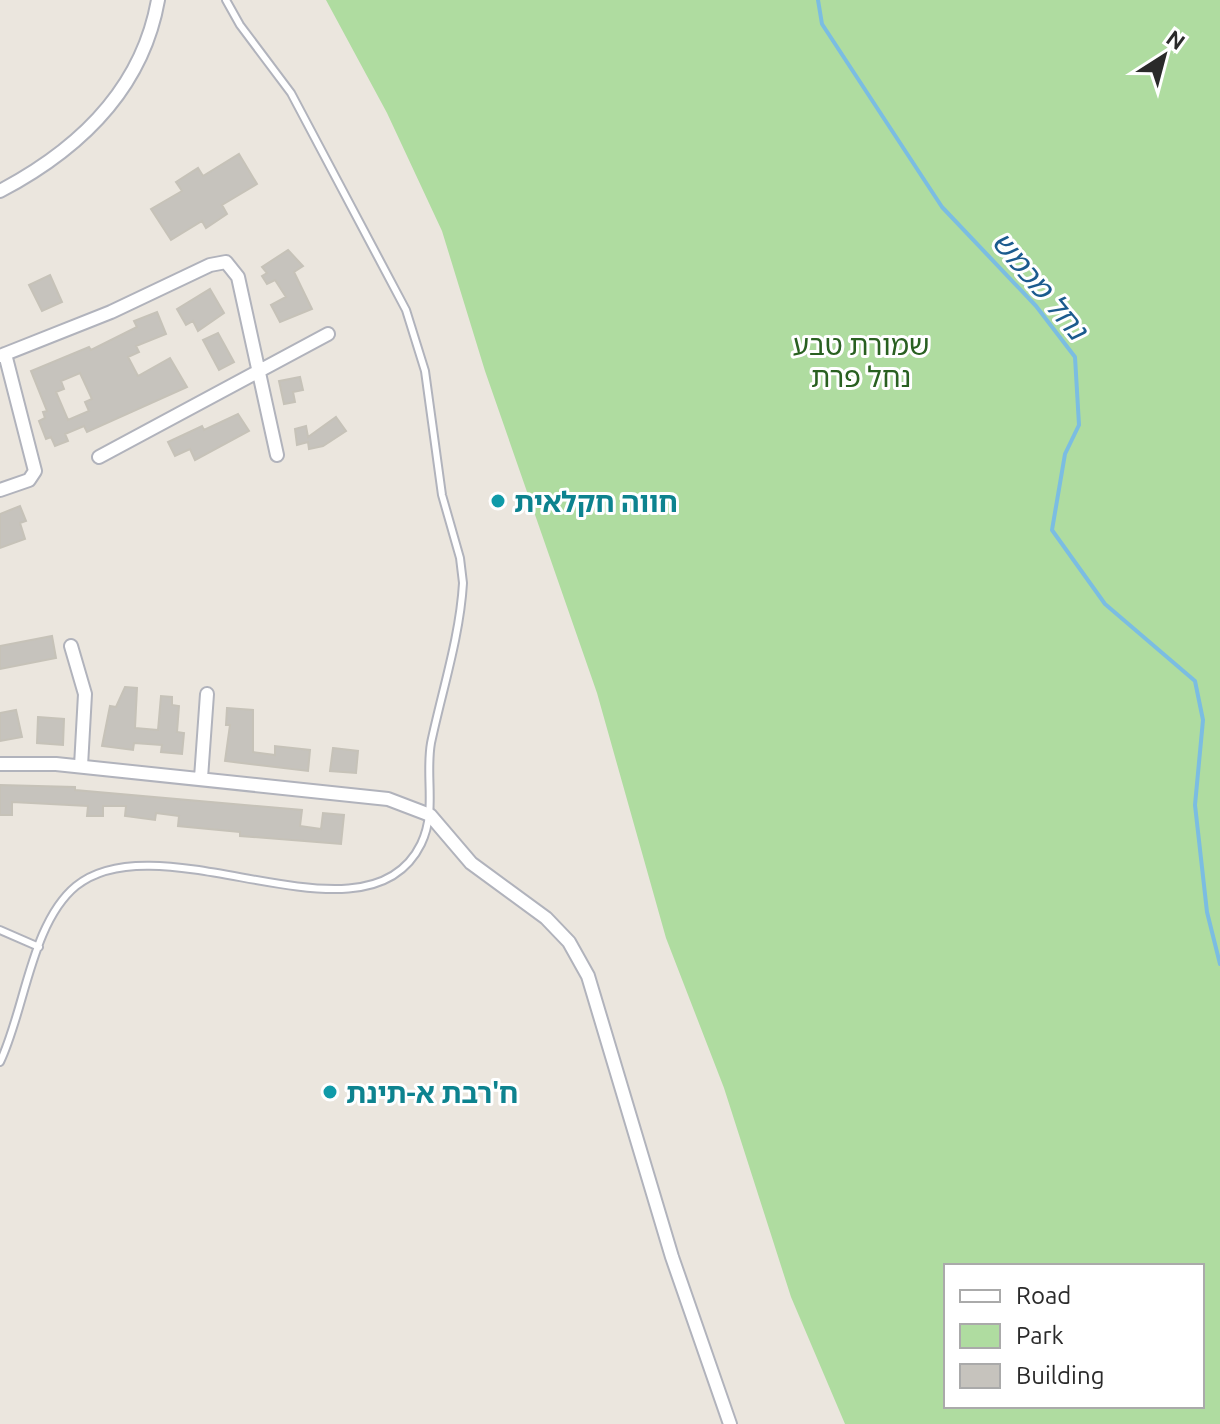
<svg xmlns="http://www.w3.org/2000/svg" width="1220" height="1424" font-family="Ubuntu,'Noto Sans Hebrew',sans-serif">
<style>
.green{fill:#afdca0;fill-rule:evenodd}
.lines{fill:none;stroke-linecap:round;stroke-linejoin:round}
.stream{stroke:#7bbde2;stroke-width:4}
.building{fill:#c6c3bd;stroke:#c6c2b8;stroke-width:2;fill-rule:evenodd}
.lane-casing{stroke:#b1b3bc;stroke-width:10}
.street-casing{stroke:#b1b3bc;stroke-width:16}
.lane{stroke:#fff;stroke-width:6}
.street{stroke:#fff;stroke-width:12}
.culture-dot{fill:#0f9aa8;stroke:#fff;stroke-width:3}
.labels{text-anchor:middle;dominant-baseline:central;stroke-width:6;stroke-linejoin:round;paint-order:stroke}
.park-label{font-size:28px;fill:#296021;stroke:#fff}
.culture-label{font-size:28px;font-weight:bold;fill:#0d838f;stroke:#fff;text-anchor:start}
.water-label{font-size:30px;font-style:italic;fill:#1b5b8e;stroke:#fff}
</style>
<rect width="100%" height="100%" fill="#ebe6de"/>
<path class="green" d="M326 0H1220V1424H845L791 1297 724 1088 666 938 597 693 485 371 442 231 387 113ZM946 1266H1202V1406H946Z"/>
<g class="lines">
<path class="stream" d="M818 0 822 24 942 207 1036 306 1075 357 1079 425 1065 454 1052 530 1105 604 1195 681 1203 720 1195 805 1207 912 1220 964"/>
</g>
<path class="building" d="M239 154 257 184 222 205 227 214 206 228 202 221 171 240 151 209 182 191 176 182 198 168 203 176Z
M288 250 303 266 294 272 312 309 280 322 271 305 286 297 275 280 267 284 262 276 267 273 262 267Z
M50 275 62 302 42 311 29 285Z
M210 289 224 313 198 331 193 321 186 325 177 309Z
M157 312 166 334 136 346 139 352 128 357 138 376 170 358 187 387 87 432 84 426 65 434 68 441 55 446 51 437 46 439 39 421 45 418 43 412 47 411 31 371 89 347 91 350 137 327 134 321ZM80 373 92 399 85 402 89 411 68 420 56 392 64 389 61 381Z
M218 333 234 362 219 370 203 340Z
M300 377 303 390 293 392 295 402 284 404 279 381Z
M238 414 249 431 195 460 190 449 175 456 168 442 202 426 204 430Z
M336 417 346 431 323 446 309 449 308 442 297 445 295 429 306 426 308 437Z
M20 506 26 521 20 523 25 539 0 548V514Z
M52 636 56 658 0 669V646Z
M125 687 137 688 135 728 158 730 161 696 172 697V705L179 706 177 732 184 733 182 754 161 752 162 745 134 743 133 750 102 746 110 706 116 707Z
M227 708 253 710V752L275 755V746L310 750 308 771 225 761 230 725H226Z
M16 710 22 737 0 741V713Z
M38 717 64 719 63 745 37 743Z
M333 748 358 751 356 773 330 771Z
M0 785 75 787V790L302 810 300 826 321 829 323 813 344 815 341 844 240 836V832L178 826 179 816 156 813 155 820 125 816 126 806H103V816H87L88 806 12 802V815H0Z"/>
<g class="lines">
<defs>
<path id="lane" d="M0 930 39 947
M0 1062C25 1010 31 923 76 886 161 817 367 955 421 844 437 811 425 777 431 743 442 691 460 636 463 583L460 558 442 495 425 371 406 310 291 93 240 25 226 0"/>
<path id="street" d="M0 191C78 150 142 90 158 0
M0 356 111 312 210 265 226 262 238 277 277 455
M99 457 328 334
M0 490 29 480 35 471 5 354
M71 646 85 694 81 766
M0 764H56L388 799 430 815 471 863 546 918 569 942 588 976 672 1257 730 1424
M201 778 207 694"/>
</defs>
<use href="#lane" class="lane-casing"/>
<use href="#street" class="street-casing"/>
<use href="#lane" class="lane"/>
<use href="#street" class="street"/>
</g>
<g class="culture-dot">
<circle cx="498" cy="501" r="8"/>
<circle cx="330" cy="1092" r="8"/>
</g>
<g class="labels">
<g class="park-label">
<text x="861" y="344">שמורת טבע<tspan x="861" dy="32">נחל פרת</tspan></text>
</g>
<g class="culture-label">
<text x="514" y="501">חווה חקלאית</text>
<text x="346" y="1092">ח'רבת א-תינת</text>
</g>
<g class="water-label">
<text transform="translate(1040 285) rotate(50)">נחל מכמש</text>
</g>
</g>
<rect x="944" y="1264" width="260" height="144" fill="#ffffff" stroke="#aaaaaa" stroke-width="2"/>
<rect x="960" y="1290" width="40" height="12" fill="#ffffff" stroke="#aaaaaa" stroke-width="2"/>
<text x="1016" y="1304" font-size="24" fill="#2a2a2a">Road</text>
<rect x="960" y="1324" width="40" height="24" fill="#afdca0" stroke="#aaaaaa" stroke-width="2"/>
<text x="1016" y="1344" font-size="24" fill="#2a2a2a">Park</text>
<rect x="960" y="1364" width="40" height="24" fill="#c6c3bd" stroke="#aaaaaa" stroke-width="2"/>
<text x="1016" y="1384" font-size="24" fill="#2a2a2a">Building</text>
<g transform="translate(1164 56) rotate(36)" stroke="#ffffff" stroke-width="6" paint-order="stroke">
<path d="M0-6L14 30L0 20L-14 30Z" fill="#2a2a2a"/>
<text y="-12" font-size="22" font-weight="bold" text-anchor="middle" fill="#2a2a2a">N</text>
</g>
</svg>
